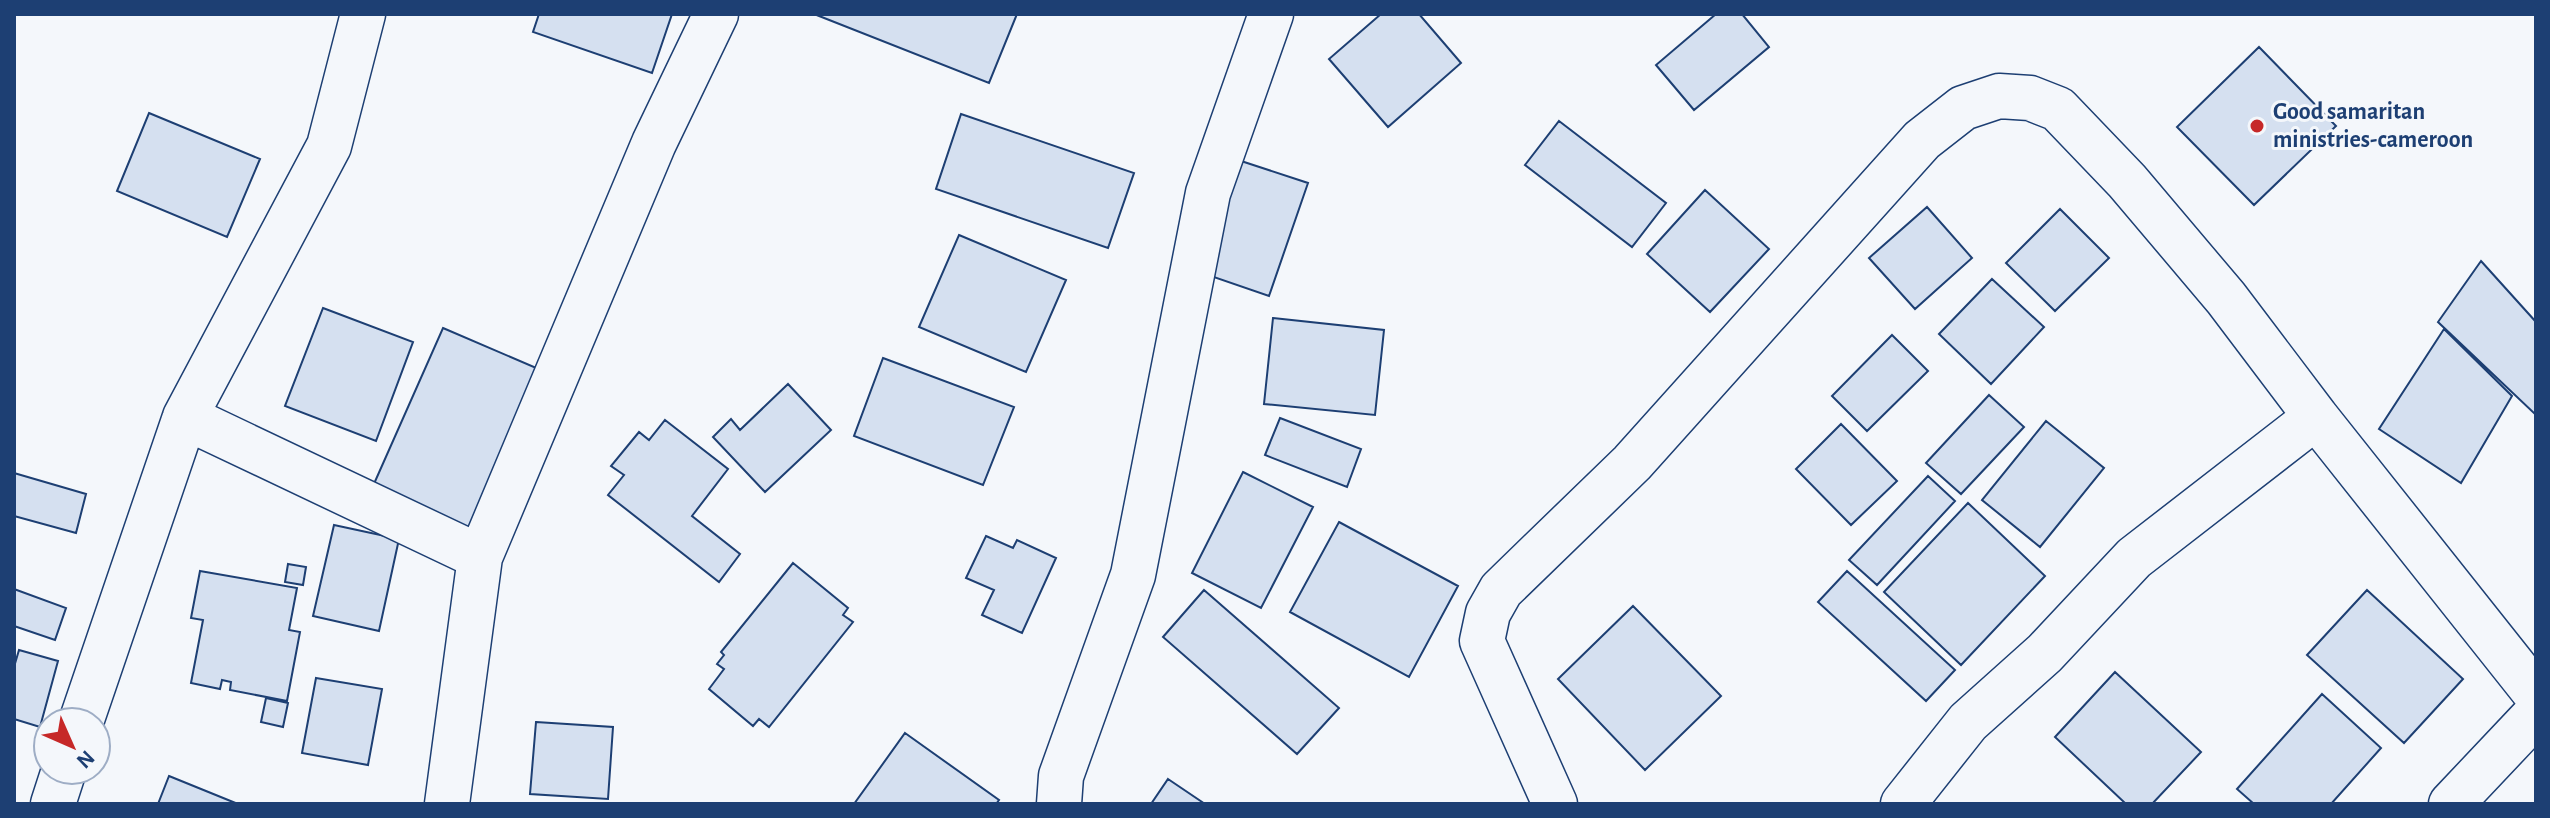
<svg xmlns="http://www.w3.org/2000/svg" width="2550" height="818" font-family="'Alegreya Sans',sans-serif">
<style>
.building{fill:#d5e0f0;stroke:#1d3f73;stroke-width:2}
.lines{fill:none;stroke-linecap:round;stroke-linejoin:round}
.minor-casing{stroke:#1d3f73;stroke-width:47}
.minor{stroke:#f4f7fb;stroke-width:44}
.poi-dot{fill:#c62828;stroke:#f4f7fb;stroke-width:3}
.labels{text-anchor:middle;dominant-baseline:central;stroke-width:6;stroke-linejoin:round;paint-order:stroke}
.poi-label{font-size:24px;font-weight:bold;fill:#1d3f73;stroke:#f4f7fb;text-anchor:start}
</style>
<rect width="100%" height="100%" fill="#f4f7fb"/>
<path class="building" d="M539 14H672L652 73 533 32Z
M814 14H1017L989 83Z
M1381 14H1419L1461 63 1388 127 1329 59Z
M1716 14H1742L1769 47 1694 110 1656 65Z
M2259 47 2336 126 2254 205 2177 127Z
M149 113 260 159 227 237 117 191Z
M961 114 1134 173 1108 248 936 189Z
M1559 121 1666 203 1632 247 1525 165Z
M1238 160 1308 183 1269 296 1199 272Z
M1705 190 1769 249 1710 312 1647 254Z
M1927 207 1972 258 1915 309 1869 258Z
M2060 209 2109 258 2055 311 2006 263Z
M959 235 1066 280 1026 372 919 327Z
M2481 261 2536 322V415L2438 322Z
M1992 279 2044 327 1991 384 1939 334Z
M323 308 413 342 376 441 285 406Z
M1273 318 1384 330 1375 415 1264 404Z
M443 328 541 370 470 529 373 486Z
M2444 329 2512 396 2461 483 2379 429Z
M1892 335 1928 371 1867 431 1832 396Z
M883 358 1014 407 983 485 854 436Z
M788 384 831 430 765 492 713 437 731 419 740 430Z
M1989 395 2024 427 1961 494 1926 463Z
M1280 418 1361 449 1347 487 1265 455Z
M665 420 728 469 692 516 740 554 719 582 608 495 624 475 611 466 639 432 649 440Z
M2046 421 2104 468 2040 547 1982 500Z
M1841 424 1897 481 1851 525 1796 469Z
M1243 472 1313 507 1261 608 1192 573Z
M14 473 86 494 76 533 14 516Z
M1928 476 1955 501 1877 585 1849 560Z
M1968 503 2045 576 1961 665 1884 592Z
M1339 522 1458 586 1409 677 1290 612Z
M334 525 399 539 379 631 313 616Z
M986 536 1013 548 1017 540 1056 558 1022 633 982 615 994 590 966 578Z
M793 563 848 608 843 615 853 622 769 727 759 719 753 726 709 689 724 669 717 664 724 655 721 652Z
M288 564 306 567 303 585 285 582Z
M200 571 297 588 289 630 300 632 287 701 230 690 231 682 222 680 220 689 191 683 203 620 191 618Z
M1847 571 1955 670 1926 701 1818 602Z
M14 589 66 608 55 640 14 626Z
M1204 590 1339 708 1297 754 1163 637Z
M2367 590 2463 679 2404 743 2307 655Z
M1633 606 1721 696 1645 770 1558 679Z
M19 650 58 661 40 727 14 719V667Z
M2115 672 2201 752 2152 804H2126L2055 737Z
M316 678 382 689 368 765 302 753Z
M2322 694 2381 748 2331 804H2254L2237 789Z
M266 698 288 703 283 727 261 722Z
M536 722 613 727 608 799 530 794Z
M905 733 999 800 996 804H854Z
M169 776 238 804H158Z
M1168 779 1205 804H1151Z"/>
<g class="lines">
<defs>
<path id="minor" d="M185 417 480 557
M81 722 185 417 329 146 363 14
M53 804 64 770
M447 804 480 557 654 143 716 14
M1059 804 1061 776 1133 575 1208 193 1271 14
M1555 804 1482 641 1488 613 1501 590 1632 463 1922 140 1963 108 1999 96 2030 98 2058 109 2127 181 2226 298 2316 417 2536 694
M1903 804 1968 722 2045 653 2134 558 2316 417
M2451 804 2536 714"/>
</defs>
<use href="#minor" class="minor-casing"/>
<use href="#minor" class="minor"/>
</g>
<circle class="poi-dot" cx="2257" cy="126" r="8"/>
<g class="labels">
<g class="poi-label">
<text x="2273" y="112">Good samaritan<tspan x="2273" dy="28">ministries-cameroon</tspan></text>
</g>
</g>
<rect width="2550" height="818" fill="none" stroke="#1d3f73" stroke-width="32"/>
<g transform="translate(72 746) rotate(135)"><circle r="38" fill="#f4f7fb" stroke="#9eadc5" stroke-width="2"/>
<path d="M0-6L14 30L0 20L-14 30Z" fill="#c62828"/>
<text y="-12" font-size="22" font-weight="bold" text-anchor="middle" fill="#1d3f73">N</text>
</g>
</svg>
